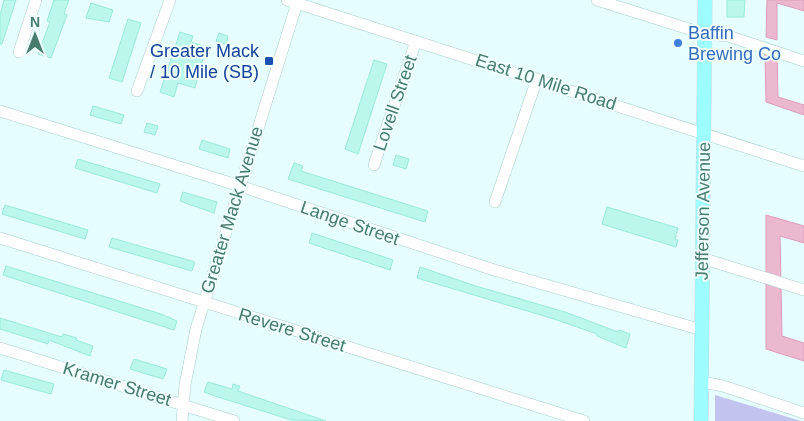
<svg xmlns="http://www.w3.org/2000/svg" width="804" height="421" font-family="Helvetica,sans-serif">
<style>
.green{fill:#c2c3ee}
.water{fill:#ebb8cf;stroke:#de9dba}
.building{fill:#bbf7eb;stroke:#99ecd9}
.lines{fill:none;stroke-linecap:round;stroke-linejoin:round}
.minor-casing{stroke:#a7d0c9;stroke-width:12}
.major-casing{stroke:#cbdad7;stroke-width:15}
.minor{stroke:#fff;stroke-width:11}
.major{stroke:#9dfdff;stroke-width:14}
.shop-dot{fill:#3f7fe0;stroke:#efffff;stroke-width:2}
.transit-dot{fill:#1a4fb4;stroke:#efffff;stroke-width:2}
.labels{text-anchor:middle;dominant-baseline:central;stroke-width:4;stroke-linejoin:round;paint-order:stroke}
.shop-label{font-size:18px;fill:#366cbe;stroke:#efffff;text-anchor:start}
.transit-label{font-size:18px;fill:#164399;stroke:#efffff;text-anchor:end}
.street-label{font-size:18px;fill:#477c6f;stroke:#efffff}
</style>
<rect width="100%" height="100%" fill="#e6feff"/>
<path class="green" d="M715 395 801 421H715Z"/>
<path class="water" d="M767 0H804V11L777 3V40L766 37Z
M765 53 777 56 778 97 804 105V115L766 102Z
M766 215 804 226V243L780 236 782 336 804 343V361L766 349Z"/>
<path class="building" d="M4 0H16L2 44H0V15Z
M54 0H69L64 14 67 15 51 58 38 54 50 22 47 21Z
M727 0H745L744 17H727Z
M91 3 113 10 109 22 86 18Z
M128 19 141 23 122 82 109 78Z
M180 32 193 36 191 42 209 48 206 56 204 55 195 88 178 83 174 97 160 92Z
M219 33 228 36 226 44 216 41Z
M374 60 387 64 358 154 345 149Z
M93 106 124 115 121 124 90 115Z
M147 123 158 126 155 135 144 132Z
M202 140 230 149 228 158 199 149Z
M396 155 409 159 406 169 393 165Z
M78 159 160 184 157 193 75 168Z
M294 163 303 166 301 171 428 211 425 222 288 179Z
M183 192 217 202 214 213 180 201Z
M5 205 88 230 85 239 2 214Z
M607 207 678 228 675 239 678 240 676 247 602 224Z
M312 233 393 260 390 270 309 243Z
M112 238 195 262 192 271 109 247Z
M6 266 161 314 177 321 174 330 3 275Z
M420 267 476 286 565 312 618 332 619 330 630 334 626 348 597 336V334L554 319 417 278Z
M0 318 62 337 63 334 77 338 76 340 93 346 90 356 49 340 48 344 0 329Z
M134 359 167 369 163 379 130 369Z
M4 370 54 384 51 394 1 380Z
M208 382 232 389 233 384 240 386 238 391 326 421 291 420 218 397 204 392Z"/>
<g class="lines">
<defs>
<path id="minor" d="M287 0 804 166
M597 0 705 34 728 36 804 61
M19 52 36 0
M137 91 170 0
M0 111 240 186 491 269 702 330
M374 165 416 41
M495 202 537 79
M0 238 584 421
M702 258 804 290
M0 348 234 421
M702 382 723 386 804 413
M182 421 185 385 196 329 297 3"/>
<path id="major" d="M701 421 705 0"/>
</defs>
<use href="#minor" class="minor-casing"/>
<use href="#major" class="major-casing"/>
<use href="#minor" class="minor"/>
<use href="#major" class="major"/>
</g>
<circle class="shop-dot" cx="678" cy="43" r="5"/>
<rect class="transit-dot" x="264" y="56" width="10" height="10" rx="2.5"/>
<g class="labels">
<g class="shop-label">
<text x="688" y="33">Baffin<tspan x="688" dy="21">Brewing Co</tspan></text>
</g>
<g class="transit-label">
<text x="259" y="51">Greater Mack<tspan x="259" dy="21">/ 10 Mile (SB)</tspan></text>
</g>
<g class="street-label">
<text transform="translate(546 82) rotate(18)">East 10 Mile Road</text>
<text transform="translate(395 103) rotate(-71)">Lovell Street</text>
<text transform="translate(232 210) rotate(-73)">Greater Mack Avenue</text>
<text transform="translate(703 211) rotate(-89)">Jefferson Avenue</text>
<text transform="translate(350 223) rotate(19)">Lange Street</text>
<text transform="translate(292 330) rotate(17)">Revere Street</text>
<text transform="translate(117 384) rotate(17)">Kramer Street</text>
</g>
</g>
<g transform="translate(35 35)" stroke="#efffff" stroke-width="4" paint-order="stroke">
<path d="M0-4L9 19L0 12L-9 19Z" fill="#477c6f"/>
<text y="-8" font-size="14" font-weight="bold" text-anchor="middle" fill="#477c6f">N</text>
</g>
</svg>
